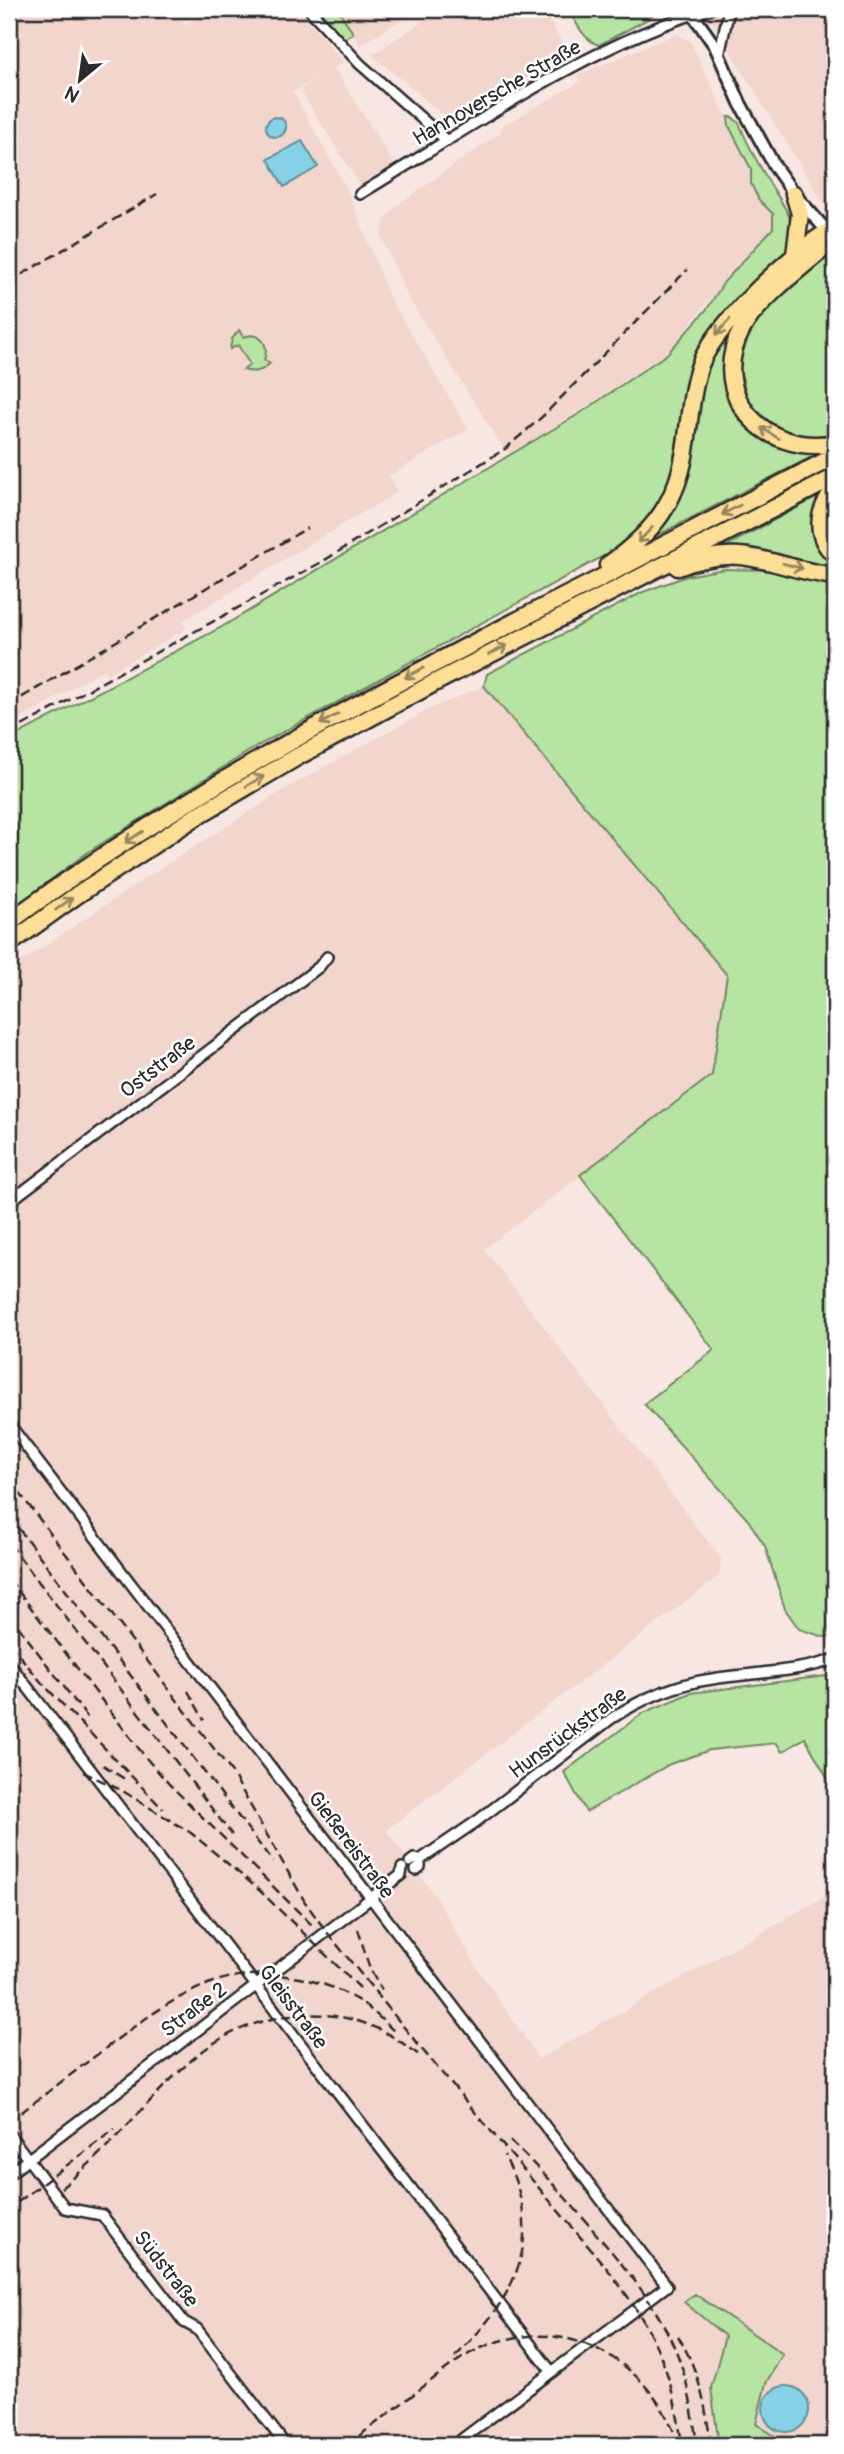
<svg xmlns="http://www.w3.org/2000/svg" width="844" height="2454" font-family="Pangolin,sans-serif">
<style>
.built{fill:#f2d5cc}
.green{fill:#b7e4a2;stroke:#718866;stroke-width:2}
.water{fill:#86d1e7;stroke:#628f9c;stroke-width:2}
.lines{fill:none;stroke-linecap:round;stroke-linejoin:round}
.minor-casing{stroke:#2b2b2b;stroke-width:14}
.tertiary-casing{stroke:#2b2b2b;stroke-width:16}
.motorway-casing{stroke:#2b2b2b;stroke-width:21}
.minor{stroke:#fff;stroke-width:9}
.tertiary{stroke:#fff;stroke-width:10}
.motorway{stroke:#fcde96;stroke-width:16}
.rail{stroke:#2b2b2b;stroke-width:2.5;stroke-dasharray:10 5;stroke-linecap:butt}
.oneway{stroke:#948460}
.labels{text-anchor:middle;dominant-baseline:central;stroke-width:5;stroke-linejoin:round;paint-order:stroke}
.street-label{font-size:21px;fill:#2b2b2b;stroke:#fff}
</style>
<rect width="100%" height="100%" fill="#f7e6e1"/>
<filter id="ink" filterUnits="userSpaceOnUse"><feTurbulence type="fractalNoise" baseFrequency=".0143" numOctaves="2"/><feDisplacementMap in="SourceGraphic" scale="14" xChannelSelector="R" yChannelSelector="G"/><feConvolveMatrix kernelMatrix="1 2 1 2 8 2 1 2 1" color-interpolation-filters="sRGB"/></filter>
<g filter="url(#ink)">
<path class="built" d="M9 9H174L185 25 212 9H299L343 62 334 68 394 164 360 185 302 93 303 88 322 75 293 92 349 193 389 297 468 429 389 476 397 492 182 621 186 629 107 674 104 669 9 726Z
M338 9H420L360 45Z
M442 9H543L568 54 458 119 451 121 372 55Z
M704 9H835V221Z
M676 34 690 41 751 169V184L759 199 773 214V228L706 304 666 354 511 455 502 446 408 297 381 236 385 220 396 206 500 133 504 125 580 82 577 75Z
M484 686 727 975 712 1075 484 1249 721 1559 719 1576 386 1830 435 1896 481 1974 539 2059 835 1891V2445H9V970L141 881 285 789 430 709Z"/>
<path class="green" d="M319 9H338L353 33 344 39Z
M568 9H658L648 19 599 45C583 40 576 22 568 9Z
M728 117H732L739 123C746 141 755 158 765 175 775 195 797 217 793 242 789 260 725 311 710 332 677 379 682 452 661 505 656 516 647 526 640 536L259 745 88 852 9 911V739L220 628 582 412 667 354 707 309 724 282 773 228V214L759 200 751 184V169L729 126Z
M824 257 835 259V439L814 442 778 431 759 417 749 403 739 366 740 353 748 332 777 296Z
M752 304 732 338 748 422 823 451 652 538 667 520 676 501 695 411 710 353Z
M239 330 243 337C260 331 270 344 264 360L270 363C262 372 254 373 243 370L250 365 238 345 230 349 232 339Z
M823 494 817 505 835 562V570L719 550Z
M724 569 770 570 835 582V1636L824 1637 799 1629 785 1609 765 1546 748 1520 644 1404 714 1350 580 1175 712 1075 727 975 484 686 487 674 643 592 687 576Z
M835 1675V1791L805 1738 782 1752 777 1743 710 1750 670 1764 586 1812 564 1772 643 1713 690 1693Z
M695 2294 783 2354 766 2383 756 2424 778 2438 777 2445H719L711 2388 725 2336 684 2302Z"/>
<path class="water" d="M266 127a10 10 0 1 1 20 0a10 10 0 1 1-20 0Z
M302 141 318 167 284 187 268 159Z
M763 2409a23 23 0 1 1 46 0a23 23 0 1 1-46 0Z"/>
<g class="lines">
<defs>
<path id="minor" d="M309 9 360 64 447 141
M719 56 729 9
M360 194C468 129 589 44 710 9
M9 1202 319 967 327 957
M9 1424 667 2286 454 2445
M9 1663 551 2371
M420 1860 477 1821 612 1718C643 1698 676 1684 712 1679 754 1672 796 1673 835 1659
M410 1862 414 1859 420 1860
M416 1870 420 1867V1860
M9 2134 65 2208 102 2215 184 2322 197 2329 281 2439 280 2445
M9 2174 401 1875 402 1868"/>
<path id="tertiary" d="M689 9 715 46 740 103 775 167 794 194 828 232"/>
<path id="motorway" d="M794 194 800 214 795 255
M835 239C809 261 757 300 742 329 706 395 766 457 835 443
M835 490C817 510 814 536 835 555
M608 565C653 533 679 501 686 444 690 418 691 391 700 365 714 327 792 252 828 232
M678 567C746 540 772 569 835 576
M9 922C192 787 393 683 595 581 675 540 755 498 835 456
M9 944 77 895 197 816 297 757 438 681 835 477"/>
</defs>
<use href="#minor" class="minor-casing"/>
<use href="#tertiary" class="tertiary-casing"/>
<use href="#motorway" class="motorway-casing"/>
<use href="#minor" class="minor"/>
<use href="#tertiary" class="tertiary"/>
<use href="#motorway" class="motorway"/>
<path class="rail" d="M9 282 157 194
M9 705 307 528
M9 733 320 563 505 449 543 416 687 270
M9 1479 231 1771 305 1902 326 1931 420 2047 609 2271C655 2331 672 2370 682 2445
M9 1516 273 1862
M9 1543 232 1835
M9 1579 146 1758 169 1784 313 1926
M9 1614 89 1720
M9 1643 42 1683 163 1809
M188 1691 204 1720
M103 1765 126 1780
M83 1772 121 1790 191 1833 257 1888 360 1988
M358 1929 370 1970 382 1990
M9 2122C37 2100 65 2079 94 2057 132 2028 165 2001 211 1983 251 1967 314 1975 350 1996 368 2005 381 2019 396 2033
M510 2141C542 2171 570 2202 598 2236 630 2273 660 2310 678 2356 689 2385 693 2415 697 2445
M61 2188C111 2149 147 2099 194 2058 240 2018 311 2002 369 2025 387 2032 403 2043 419 2055
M18 2202 115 2129
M678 2336C700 2373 705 2403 711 2445
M455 2357C517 2295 547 2239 504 2155
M347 2445C371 2427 395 2409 419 2390 439 2375 458 2358 481 2348 561 2313 642 2356 674 2432"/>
</g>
<defs><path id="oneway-shaft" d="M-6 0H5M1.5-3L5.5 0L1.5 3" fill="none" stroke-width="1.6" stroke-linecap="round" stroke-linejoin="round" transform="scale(1.75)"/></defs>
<g class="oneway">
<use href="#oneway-shaft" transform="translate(723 327) rotate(131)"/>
<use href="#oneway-shaft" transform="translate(770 433) rotate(-148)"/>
<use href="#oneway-shaft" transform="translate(731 510) rotate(152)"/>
<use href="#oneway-shaft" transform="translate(645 535) rotate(134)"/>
<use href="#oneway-shaft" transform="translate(793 566) rotate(15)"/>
<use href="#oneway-shaft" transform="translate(498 650) rotate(-27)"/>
<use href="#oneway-shaft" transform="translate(414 673) rotate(152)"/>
<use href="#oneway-shaft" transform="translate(329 719) rotate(151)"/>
<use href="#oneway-shaft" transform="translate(255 781) rotate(-31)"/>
<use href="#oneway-shaft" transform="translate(134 837) rotate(147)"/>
<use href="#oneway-shaft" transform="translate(64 904) rotate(-36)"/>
</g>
</g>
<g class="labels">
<g class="street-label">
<text transform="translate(497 93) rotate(-30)">Hannoversche Straße</text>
<text transform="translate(158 1067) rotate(-37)">Oststraße</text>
<text transform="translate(568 1733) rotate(-36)">Hunsrückstraße</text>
<text transform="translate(351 1845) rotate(53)">Gießereistraße</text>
<text transform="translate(293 2007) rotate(53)">Gleisstraße</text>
<text transform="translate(194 2010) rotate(-37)">Straße 2</text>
<text transform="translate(166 2269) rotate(52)">Südstraße</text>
</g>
</g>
<rect width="844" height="2454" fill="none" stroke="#fff" stroke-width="35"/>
<rect x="18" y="18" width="809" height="2419" fill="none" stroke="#2b2b2b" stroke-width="2.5" filter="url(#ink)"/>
<g transform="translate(80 80) rotate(209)" stroke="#ffffff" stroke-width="5" paint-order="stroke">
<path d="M0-5L12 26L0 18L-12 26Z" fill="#2b2b2b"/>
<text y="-10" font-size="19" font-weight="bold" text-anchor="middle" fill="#2b2b2b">N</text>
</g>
</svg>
